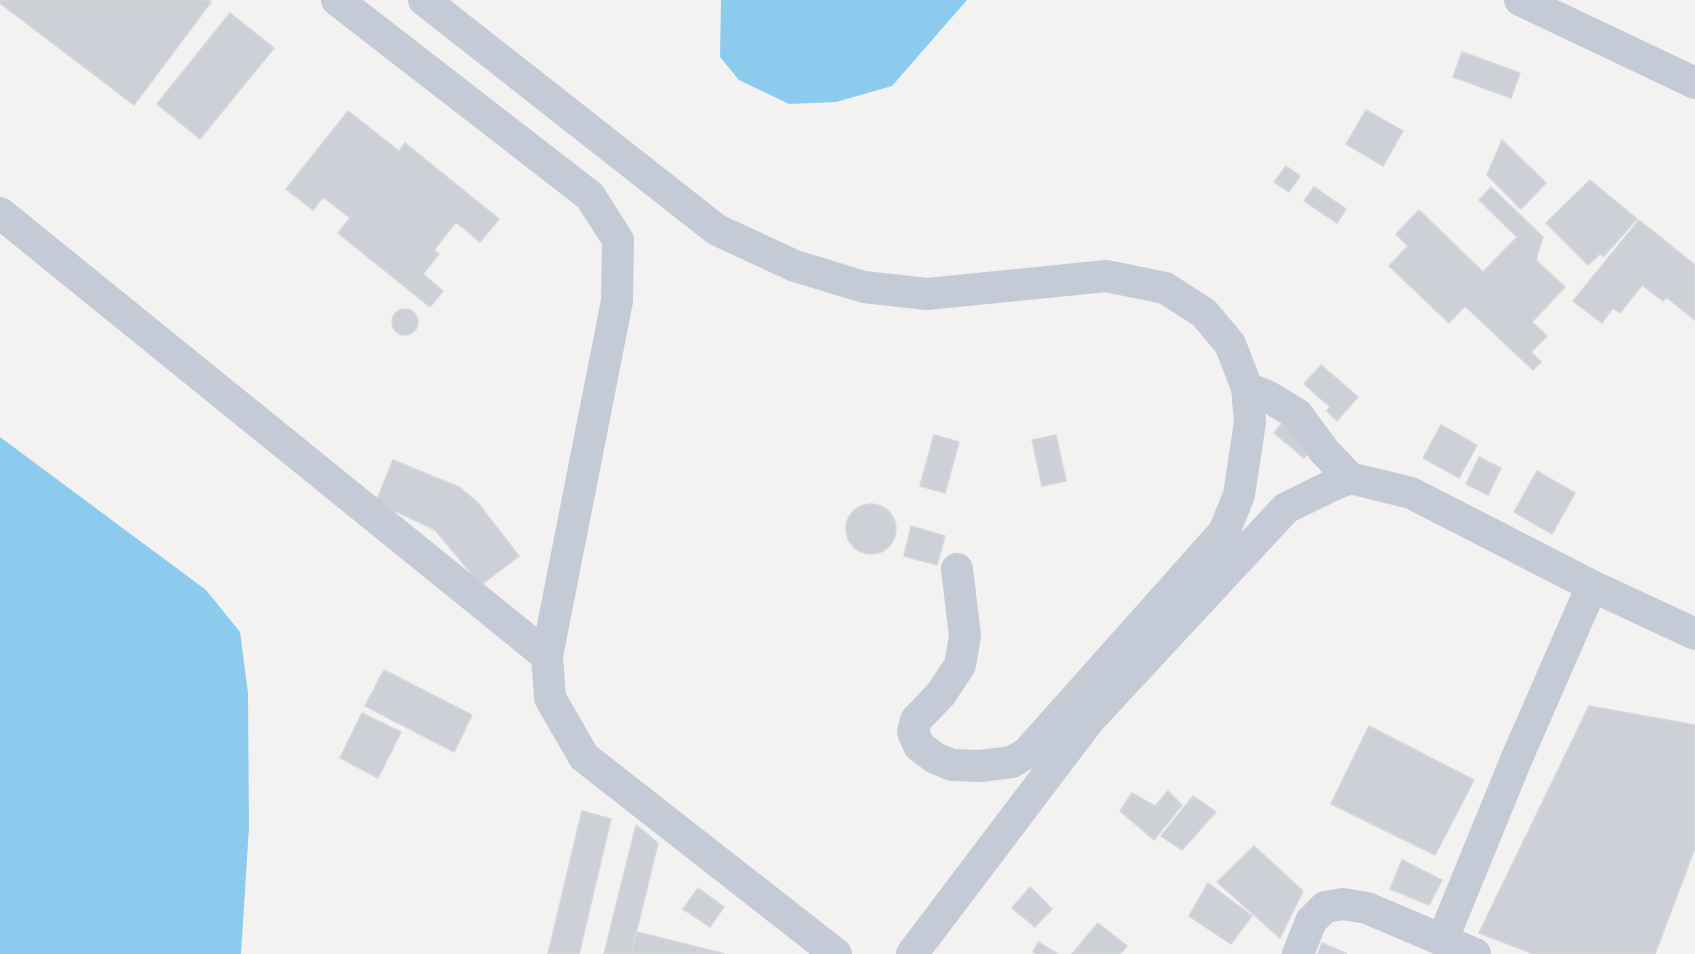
<svg xmlns="http://www.w3.org/2000/svg" width="1695" height="954" font-family="'Public Sans',sans-serif">
<style>
.water{fill:#8dcbee}
.building{fill:#cdd0d7;stroke:#d5d6dd;stroke-width:1.5}
.lines{fill:none;stroke-linecap:round;stroke-linejoin:round}
.minor{stroke:#c5cbd6;stroke-width:32}
</style>
<rect width="100%" height="100%" fill="#f4f2f1"/>
<path class="water" d="M721 0H967L892 86 836 102 789 104 739 80 720 57Z
M0 437 206 590 240 632 248 693 249 827 241 954H0Z"/>
<path class="building" d="M0 0H209L211 2 134 105 0 3Z
M230 13 274 48 200 139 157 104Z
M1462 52 1520 73 1511 98 1453 77Z
M1366 110 1403 131 1383 166 1346 144Z
M348 111 399 151 405 143 499 219 480 242 456 222 434 250 439 254 423 274 443 291 430 307 338 233 350 218 323 197 313 210 286 189Z
M1502 140 1546 183 1521 209 1487 175Z
M1286 166 1300 176 1289 192 1274 182Z
M1590 180 1637 219 1604 256 1600 254 1588 265 1546 223Z
M1314 187 1346 209 1337 223 1304 201Z
M1491 187 1543 237 1536 260 1565 287 1532 322 1547 336 1531 352 1541 362 1533 370 1465 306 1449 323 1389 266 1408 246 1396 234 1419 210 1483 272 1517 237 1479 200Z
M1639 220 1695 265V320L1666 297 1663 301 1642 285 1620 313 1613 308 1602 323 1573 301Z
M392 322a13 13 0 1 1 26 0a13 13 0 1 1-26 0Z
M1321 365 1358 397 1337 421 1327 411 1330 407 1304 384Z
M1286 418 1316 444 1304 458 1274 433Z
M1441 425 1477 445 1459 478 1423 458Z
M934 435 959 442 945 493 920 486Z
M1056 435 1066 481 1042 486 1032 440Z
M1479 457 1501 468 1488 495 1466 484Z
M393 460 459 487 478 503 519 556 481 585 435 530 376 502Z
M1537 471 1575 493 1552 534 1514 512Z
M846 529a25 25 0 1 1 50 0a25 25 0 1 1-50 0Z
M911 526 945 536 937 565 904 556Z
M384 670 472 715 454 752 365 706Z
M1589 706 1695 725V848L1655 954H1534L1479 933Z
M362 713 401 732 378 778 340 758Z
M1369 726 1474 780 1435 855 1331 804Z
M1168 791 1182 805 1154 840 1120 811 1132 793 1155 806Z
M1193 796 1216 812 1182 850 1161 836Z
M582 811 611 819 579 954H548Z
M636 825 658 843 631 954H604Z
M1254 846 1303 891 1280 938 1217 882Z
M1402 860 1442 880 1429 905 1390 889Z
M1208 883 1252 916 1231 944 1189 916Z
M1030 887 1052 909 1035 927 1012 908Z
M698 888 724 907 710 927 683 909Z
M1098 923 1127 946 1120 954H1072Z
M637 932 725 954H631Z
M1038 942 1058 954H1037L1033 952Z
M1322 943 1347 954H1318Z"/>
<g class="lines">
<path class="minor" d="M337 0 590 196 618 240 617 301 547 656 550 698 584 757 836 954
M424 0 717 230 795 266 864 287 927 294 1106 276 1165 288 1204 313 1230 344 1247 388 1250 422 1239 495 1224 532 1028 752 1012 762 980 766 952 765 935 758 919 746 913 732 916 720 941 694 960 665 965 636 957 569
M1520 0 1695 83
M0 213 547 656
M1247 388 1267 396 1297 414 1325 452 1350 478
M1442 941 1516 760 1592 586
M912 954 1089 720 1286 508 1333 485 1350 478 1411 493 1592 586 1695 634
M1298 954 1311 921 1325 907 1343 904 1367 908 1475 954"/>
</g>
</svg>
